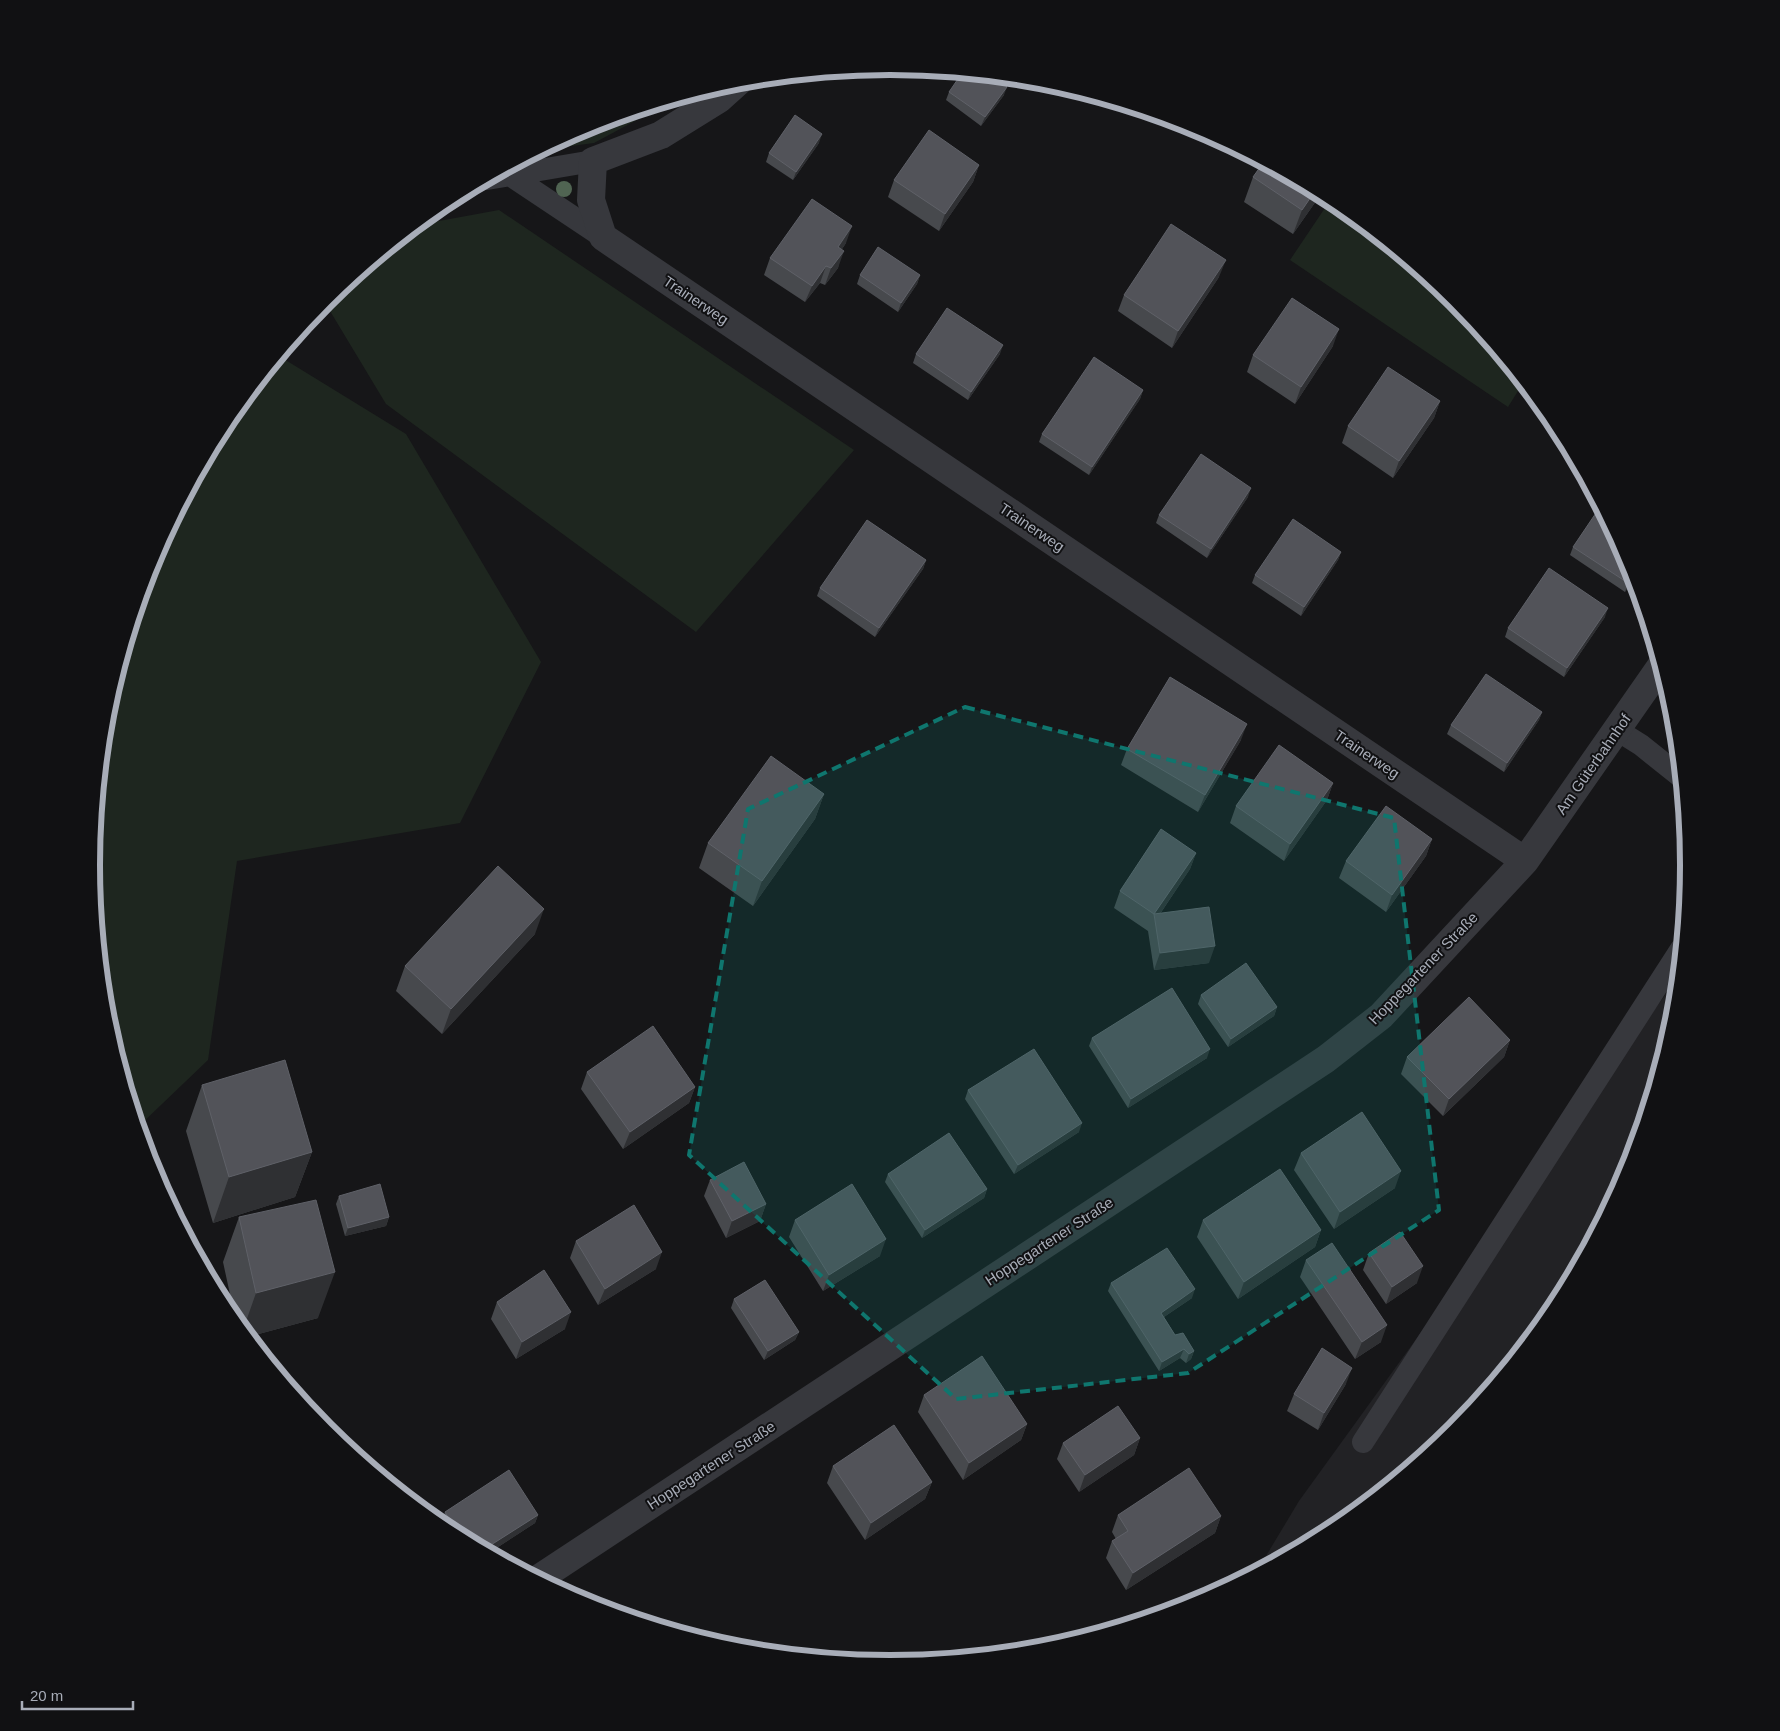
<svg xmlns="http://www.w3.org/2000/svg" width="1780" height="1731" font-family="Helvetica,sans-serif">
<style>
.built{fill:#222225}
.green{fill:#1e261f}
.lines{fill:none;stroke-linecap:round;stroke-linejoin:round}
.service{stroke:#37383d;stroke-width:22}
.minor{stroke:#37383d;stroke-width:28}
.tree{fill:#506452}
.wall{fill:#47494d}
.shaded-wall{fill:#2f3033}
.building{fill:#525359;stroke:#5f6168}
.marked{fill:#0f766e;fill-opacity:0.2;stroke:#0f766e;stroke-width:4;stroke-dasharray:10 6;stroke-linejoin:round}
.labels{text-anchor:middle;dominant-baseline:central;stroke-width:4;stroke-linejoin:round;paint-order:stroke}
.street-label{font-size:15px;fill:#a8adb8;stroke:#111113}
.rim{fill:none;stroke:#a8adb8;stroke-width:6}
</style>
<rect width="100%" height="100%" fill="#161618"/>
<path class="built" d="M1678 977 1674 1022 1628 1172 1554 1310 1455 1431 1334 1530 1257 1571 1299 1501Z"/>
<path class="green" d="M672 101 594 143 541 150 584 127Z
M1331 199 1455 301 1523 383 1508 407 1290 260Z
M499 210 854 450 696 632 386 404 324 301 417 225Z
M279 356 406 434 541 662 460 823 237 861 208 1060 138 1127 106 1021 91 865 106 709 152 559 226 421Z"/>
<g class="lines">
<path class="service" d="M510 175 603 237
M487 179 593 161
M1617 730 1641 745 1681 777
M1363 1442 1681 949"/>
<path class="minor" d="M739 81 719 99 661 135 593 161 591 200 603 237 1525 861
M538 1579 1326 1059 1381 1016 1525 861 1661 666"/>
</g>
<circle class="tree" cx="564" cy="189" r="8"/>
<path class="wall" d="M972 74 999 77 998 79 1004 95 981 126 946 100 949 92 976 79 977 78Z
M819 143 793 180 766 162 769 153Z
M1263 163 1321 194 1293 234 1244 202 1253 177Z
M979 165 973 182 939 231 888 197 894 180Z
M846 243 842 249 838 268 825 285 820 283 805 302 764 275 770 258Z
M860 275H920L917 284 898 312 857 284Z
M1219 277 1172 348 1118 311 1124 295Z
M1333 346 1295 404 1247 372 1253 355Z
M916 354H1000L968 400 913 363Z
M1143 390 1140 399 1089 475 1039 442 1042 434Z
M1440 401 1434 418 1393 478 1342 443 1348 426Z
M1248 497 1207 558 1156 523 1159 515Z
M1573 547 1634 578 1625 592 1570 555Z
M1341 552 1338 560 1301 616 1252 583 1255 575Z
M926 560 923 569 875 637 817 596 820 588Z
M1605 617 1564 677 1505 637 1508 628Z
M1542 712 1539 720 1504 772 1447 734 1451 725Z
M1241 740 1198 812 1121 765 1127 749Z
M1333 783 1327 800 1284 861 1230 823 1236 806Z
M824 794 815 819 753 906 699 868 708 843Z
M1432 839 1426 856 1386 912 1339 878 1346 861Z
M1196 853 1190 869 1160 914 1209 963 1154 970 1148 931 1114 908 1120 891Z
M535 934 442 1034 396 991 405 966Z
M1201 995 1277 1007 1274 1016 1228 1047 1198 1004Z
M1092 1038 1207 1058 1128 1108 1089 1046Z
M1510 1040 1504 1057 1443 1116 1401 1074 1407 1057Z
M587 1072 695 1087 689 1103 623 1149 581 1089Z
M202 1085 312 1152 295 1197 213 1223 186 1131Z
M968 1090 1079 1132 1014 1174 965 1099Z
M1301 1153 1395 1188 1334 1229 1294 1170Z
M888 1174 987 1189 984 1198 922 1238 885 1182Z
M710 1180 766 1204 760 1221 726 1238 704 1196Z
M339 1196 389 1217 386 1226 345 1236 336 1204Z
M239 1217 318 1318 248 1337 236 1322 223 1262Z
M795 1220 880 1256 823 1291 789 1237Z
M1203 1220 1321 1230 1315 1247 1238 1299 1197 1237Z
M576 1241 656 1269 598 1305 570 1258Z
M1369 1253 1417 1283 1386 1304 1363 1270Z
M1306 1260 1381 1342 1355 1359 1300 1277Z
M1111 1283 1192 1298 1164 1317 1175 1335 1194 1351 1191 1359 1186 1363 1180 1358 1159 1371 1108 1291Z
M734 1299 799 1332 795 1340 764 1360 731 1308Z
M497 1302 565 1329 516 1359 491 1319Z
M1346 1384 1318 1430 1287 1411 1294 1394Z
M924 1395 1027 1424 1021 1440 963 1480 918 1412Z
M1140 1438 1134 1455 1079 1492 1057 1459 1063 1443Z
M833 1466 932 1482 925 1499 865 1540 827 1483Z
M445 1512 538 1515 535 1523 489 1553 448 1531 442 1521Z
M1118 1515 1221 1516 1215 1533 1126 1590 1106 1558 1112 1541 1116 1539 1112 1532Z"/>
<path class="shaded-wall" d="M1007 87 1004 95 981 126 985 117Z
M822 134 819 143 793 180 796 172Z
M979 165 973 182 939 231 945 214Z
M1315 191 1321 194 1293 234 1302 210Z
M852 226 846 243 832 264 838 247Z
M844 251 838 268 825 285 831 268Z
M1226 260 1219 277 1172 348 1178 331Z
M826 266 820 283 805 302 812 286Z
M920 275 917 284 898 312 901 303Z
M1339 329 1333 346 1295 404 1301 387Z
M1003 345 1000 354 968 400 971 392Z
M1143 390 1140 399 1089 475 1092 467Z
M1440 401 1434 418 1393 478 1399 461Z
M1251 488 1248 497 1207 558 1211 549Z
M1341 552 1338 560 1301 616 1304 607Z
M926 560 923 569 875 637 879 628Z
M1633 575 1634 578 1625 592 1628 583Z
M1608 608 1605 617 1564 677 1567 668Z
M1542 712 1539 720 1504 772 1507 763Z
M1247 724 1241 740 1198 812 1205 795Z
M1333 783 1327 800 1284 861 1290 844Z
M824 794 815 819 753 906 762 881Z
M1432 839 1426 856 1386 912 1392 895Z
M1196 853 1190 869 1155 921 1154 914Z
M544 909 535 934 442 1034 451 1009Z
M1215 946 1209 963 1154 970 1160 953Z
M1277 1007 1274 1016 1228 1047 1231 1039Z
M1510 1040 1504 1057 1443 1116 1449 1099Z
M1210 1049 1207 1058 1128 1108 1131 1099Z
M695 1087 689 1103 623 1149 630 1132Z
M1082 1123 1079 1132 1014 1174 1018 1165Z
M312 1152 295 1197 213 1223 229 1177Z
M1401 1171 1395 1188 1334 1229 1340 1212Z
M987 1189 984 1198 922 1238 925 1230Z
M766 1204 760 1221 726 1238 732 1221Z
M389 1217 386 1226 345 1236 348 1228Z
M1321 1230 1315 1247 1238 1299 1244 1282Z
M886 1239 880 1256 823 1291 829 1275Z
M662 1252 656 1269 598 1305 605 1289Z
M1423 1266 1417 1283 1386 1304 1392 1287Z
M335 1272 318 1318 248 1337 243 1330 256 1293Z
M1195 1289 1192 1298 1158 1321 1161 1313Z
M571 1312 565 1329 516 1359 522 1342Z
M1387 1325 1381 1342 1355 1359 1362 1342Z
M799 1332 795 1340 764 1360 768 1351Z
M1184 1349 1180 1358 1159 1371 1162 1362Z
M1194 1351 1191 1359 1186 1363 1189 1354Z
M1352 1368 1346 1384 1318 1430 1324 1413Z
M1027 1424 1021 1440 963 1480 969 1463Z
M1140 1438 1134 1455 1079 1492 1085 1475Z
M932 1482 925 1499 865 1540 871 1523Z
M538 1515 535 1523 489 1553 483 1550Z
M1221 1516 1215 1533 1126 1590 1133 1573Z"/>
<path class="building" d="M962 73 968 74 976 79 979 75 989 76 995 80 996 78 1007 87 985 117 949 92Z
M795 115 822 134 796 172 769 153Z
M929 130 979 165 945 214 894 180Z
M1263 163 1315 191 1302 210 1253 177Z
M812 199 852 226 838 247 844 251 831 268 826 266 812 286 770 258Z
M1171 224 1226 260 1178 331 1124 295Z
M878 247 920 275 901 303 860 275Z
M1292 298 1339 329 1301 387 1253 355Z
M947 308 1003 345 971 392 916 354Z
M1094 357 1143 390 1092 467 1042 434Z
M1388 367 1440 401 1399 461 1348 426Z
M1201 454 1251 488 1211 549 1159 515Z
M1600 507 1629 560 1633 575 1628 583 1573 547Z
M1293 519 1341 552 1304 607 1255 575Z
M867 520 926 560 879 628 820 588Z
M1549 568 1608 608 1567 668 1508 628Z
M1486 674 1542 712 1507 763 1451 725Z
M1170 677 1247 724 1205 795 1127 749Z
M1279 745 1333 783 1290 844 1236 806Z
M771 756 824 794 762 881 708 843Z
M1386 806 1432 839 1392 895 1346 861Z
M1161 829 1196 853 1154 914 1209 907 1215 946 1160 953 1154 914 1120 891Z
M498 866 544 909 451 1009 405 966Z
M1246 963 1277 1007 1231 1039 1201 995Z
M1172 988 1210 1049 1131 1099 1092 1038Z
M1469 997 1510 1040 1449 1099 1407 1057Z
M653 1026 695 1087 630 1132 587 1072Z
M1034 1049 1082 1123 1018 1165 968 1090Z
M285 1060 312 1152 229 1177 202 1085Z
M1362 1112 1401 1171 1340 1212 1301 1153Z
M949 1133 987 1189 925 1230 888 1174Z
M744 1162 766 1204 732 1221 710 1180Z
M1280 1169 1321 1230 1244 1282 1203 1220Z
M380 1184 389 1217 348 1228 339 1196Z
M852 1184 886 1239 829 1275 795 1220Z
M316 1200 335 1272 256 1293 239 1217Z
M634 1205 662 1252 605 1289 576 1241Z
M1400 1232 1423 1266 1392 1287 1369 1253Z
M1332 1243 1387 1325 1362 1342 1306 1260Z
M1167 1248 1195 1289 1161 1313 1175 1335 1183 1333 1194 1351 1189 1354 1184 1349 1162 1362 1111 1283Z
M544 1270 571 1312 522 1342 497 1302Z
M765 1280 799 1332 768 1351 734 1299Z
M1322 1348 1352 1368 1324 1413 1294 1394Z
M982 1356 1027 1424 969 1463 924 1395Z
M1118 1406 1140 1438 1085 1475 1063 1443Z
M894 1425 932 1482 871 1523 833 1466Z
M1189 1468 1221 1516 1133 1573 1112 1541 1128 1531 1118 1515Z
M509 1470 538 1515 483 1550 461 1538 445 1512Z
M623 1610 628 1617 617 1614Z
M772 1644 779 1654 760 1652Z
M905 1657 909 1663 895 1664Z"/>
<path class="marked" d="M965 707 1394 818 1439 1210 1188 1373 956 1399 689 1155 748 809Z"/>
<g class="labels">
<g class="street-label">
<text transform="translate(696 300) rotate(34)">Trainerweg</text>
<text transform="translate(1032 527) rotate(34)">Trainerweg</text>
<text transform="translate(1367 754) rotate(34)">Trainerweg</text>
<text transform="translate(1593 764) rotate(-55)">Am Güterbahnhof</text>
<text transform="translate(1423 968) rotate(-46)">Hoppegartener Straße</text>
<text transform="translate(1049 1241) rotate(-33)">Hoppegartener Straße</text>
<text transform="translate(711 1465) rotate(-33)">Hoppegartener Straße</text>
</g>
</g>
<path d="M0 0H1780V1731H0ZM100 865a790 790 0 1 1 1580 0a790 790 0 1 1-1580 0Z" fill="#111113" fill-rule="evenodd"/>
<path class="rim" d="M100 865a790 790 0 1 1 1580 0a790 790 0 1 1-1580 0Z"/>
<path d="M22 1701v8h111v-8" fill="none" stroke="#a8adb8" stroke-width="2.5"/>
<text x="30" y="1701" font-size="15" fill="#a8adb8" stroke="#111113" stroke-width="4" paint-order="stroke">20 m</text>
</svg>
